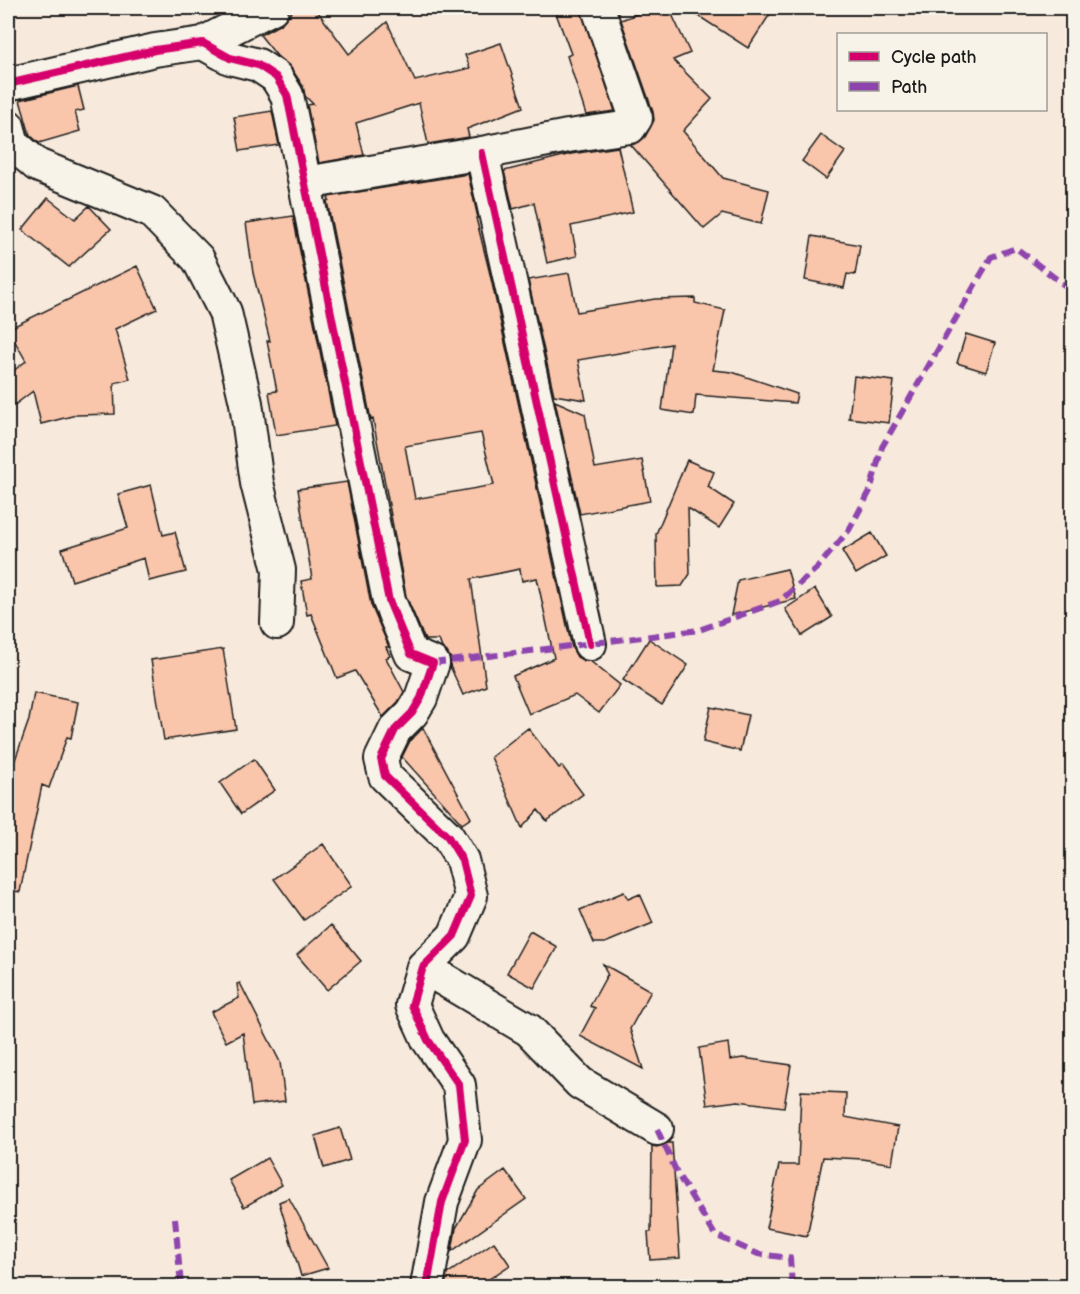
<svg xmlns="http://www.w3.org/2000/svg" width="1080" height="1294" font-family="'Balsamiq Sans',sans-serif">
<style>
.building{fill:#f9c5ab;stroke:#1c1c1c;stroke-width:1.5;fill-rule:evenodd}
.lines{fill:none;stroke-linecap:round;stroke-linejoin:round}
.minor-casing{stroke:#1c1c1c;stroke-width:36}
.minor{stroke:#f7f3e8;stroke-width:32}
.quiet{stroke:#8e44ad;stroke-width:6;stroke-dasharray:12 6;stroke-linecap:butt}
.cycleway-casing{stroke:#f7f3e8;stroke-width:11}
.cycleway{stroke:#d6006c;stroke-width:8}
</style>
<rect width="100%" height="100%" fill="#f7eadc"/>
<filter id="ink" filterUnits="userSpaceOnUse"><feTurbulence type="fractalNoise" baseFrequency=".0167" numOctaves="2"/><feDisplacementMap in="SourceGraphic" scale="12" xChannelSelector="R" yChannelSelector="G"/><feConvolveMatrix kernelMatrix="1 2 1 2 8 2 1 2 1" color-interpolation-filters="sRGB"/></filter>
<g filter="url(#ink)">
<path class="building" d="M295 8H315L349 54 387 22 415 81 470 68 465 55 501 43 523 107 467 129 469 137 428 144 419 103 356 123 364 155 319 163 307 105 313 104 305 96 303 86 291 68 277 56 260 35 281 24Z
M554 8H580L615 111 586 115 567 56 571 54Z
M653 8H669L690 53 673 60 712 99 683 131 723 178 769 190 761 224 722 214 704 229 631 145 639 142 645 137 654 120 653 112 621 20Z
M686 8H774L748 48Z
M78 86 84 110 75 112 80 131 39 143 30 135 20 100Z
M272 111 279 145 240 151 234 117Z
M821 135 845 152 826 179 802 161Z
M618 147 633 212 571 226 577 256 547 263 534 203 513 209 504 171 571 154Z
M468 174 478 218H476L490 274 572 648 577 657 584 661H590L620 685 599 713 575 695 529 714 513 676 554 658 537 578 522 581 520 569 471 579 486 686 463 695 450 666 451 659 447 652 442 648 439 640H425L406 596 373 419 371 420 327 201 329 200 328 197ZM481 433 494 485 415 499 405 446Z
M48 198 75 219 89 206 111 229 69 267 22 230Z
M293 216 335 426 276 435 269 392 277 391 267 341H270L253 273 246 223Z
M812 236 860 245 855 275 847 274 844 288 805 280Z
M137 266 157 309 115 329 130 379 114 383 115 414 76 415 41 424 33 391 8 410V375L26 361 8 329Z
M569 273 577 312 655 299 695 298V303L725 310 713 370 732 372 797 394 795 403 696 395 694 415 662 410 671 344 578 360 586 400 554 395 528 280Z
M966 334 995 343 986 372 957 363Z
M854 376 894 381 889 423 849 418Z
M555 401 585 414 595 468 642 460 650 501 580 514Z
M687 460 714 472 708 487 734 504 719 528 688 508 690 574 682 586 657 587 656 534Z
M347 482 371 605 389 647H386L390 656 386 658 404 692 398 702 383 717 355 671 337 678 311 614 307 615 301 581 312 579 298 489Z
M151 485 163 535 175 532 186 572 149 581 144 558 72 581 62 549 128 528 118 494Z
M872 533 886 556 856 574 842 551Z
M787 569 796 599 731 615 738 580Z
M815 589 832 617 802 636 785 609Z
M649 639 688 665 662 705 623 680Z
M223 649 236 729 164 740 151 660Z
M34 693 78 702 71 738 67 737 49 788 42 785 20 892 8 890V780L29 720Z
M711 707 748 715 740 751 703 742Z
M423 728 471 818 462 824 402 757 410 741Z
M528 728 559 768 562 766 583 794 547 821 538 810 522 828 491 757Z
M254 759 275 790 241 814 220 783Z
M323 844 352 886 304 920 274 879Z
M624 892 628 899 640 894 653 923 605 943H594L580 910Z
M331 925 361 961 327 990 297 955Z
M530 931 557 947 534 988 507 973Z
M603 964 651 991 630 1029 643 1069 580 1036 595 1008 590 1006 607 975 608 976Z
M240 983 280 1062 285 1101 252 1105 243 1033 226 1042 211 1012 239 998 237 984Z
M728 1043 730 1060 743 1058 791 1065 784 1107 738 1101 707 1105 699 1048Z
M801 1091 846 1093 845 1117 898 1127 892 1164 863 1159 823 1157 807 1236 766 1228 779 1165H798Z
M340 1128 350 1160 324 1168 315 1136Z
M667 1143H672L680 1258 650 1260 648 1232H651L652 1146 657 1147Z
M267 1158 282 1185 244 1207 229 1180Z
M505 1170 526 1199 452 1251 456 1228 478 1190Z
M289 1198 328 1268 301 1276 279 1202Z
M494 1242 510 1265 477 1287H445L447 1274Z"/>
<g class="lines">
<defs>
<path id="minor" d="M203 43 272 8
M8 84 155 50 203 43 230 58 258 65 276 77 287 95 389 601 411 654 433 663 421 698 412 713 395 730 381 759 385 776 448 837 462 860 471 896 454 936 423 967 412 1005 428 1040 459 1085 465 1140 442 1202 427 1286
M8 126 13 144 37 165 152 212 198 259 225 312 246 403 257 483 279 570 277 623
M482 153 590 644
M306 183 482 153 568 136 630 127 636 118 598 8
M423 967 529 1030 580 1083 657 1129"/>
</defs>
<use href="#minor" class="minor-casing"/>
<use href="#minor" class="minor"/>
<path class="quiet" d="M599 10 605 8
M433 663 699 630 780 601 818 567 849 530 870 491 882 447 991 257 1016 248 1072 291
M657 1129 678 1175 715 1235 758 1254 790 1258 792 1286
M175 1218 181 1286"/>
<defs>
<path id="cycleway" d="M8 84 155 50 203 43 230 58 258 65 276 77 287 95 389 601 411 654 433 663 421 698 412 713 395 730 381 759 385 776 448 837 462 860 471 896 454 936 423 967 412 1005 428 1040 459 1085 465 1140 442 1202 427 1286
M482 153 590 644"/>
</defs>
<use href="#cycleway" class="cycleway-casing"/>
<use href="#cycleway" class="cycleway"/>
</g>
</g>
<rect width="1080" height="1294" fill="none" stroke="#f7f3e8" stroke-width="30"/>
<rect x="15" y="15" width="1050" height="1264" fill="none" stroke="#1c1c1c" stroke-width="2" filter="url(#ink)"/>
<rect x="837" y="33" width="210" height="78" fill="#f7f3e8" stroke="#9f9d96" stroke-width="1.5"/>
<rect x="849" y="52" width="30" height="9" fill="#d6006c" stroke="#9f9d96" stroke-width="1.5"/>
<text x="891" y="63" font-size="18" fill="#1c1c1c">Cycle path</text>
<rect x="849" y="82" width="30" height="9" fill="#8e44ad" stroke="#9f9d96" stroke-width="1.5"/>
<text x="891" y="93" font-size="18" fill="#1c1c1c">Path</text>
</svg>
